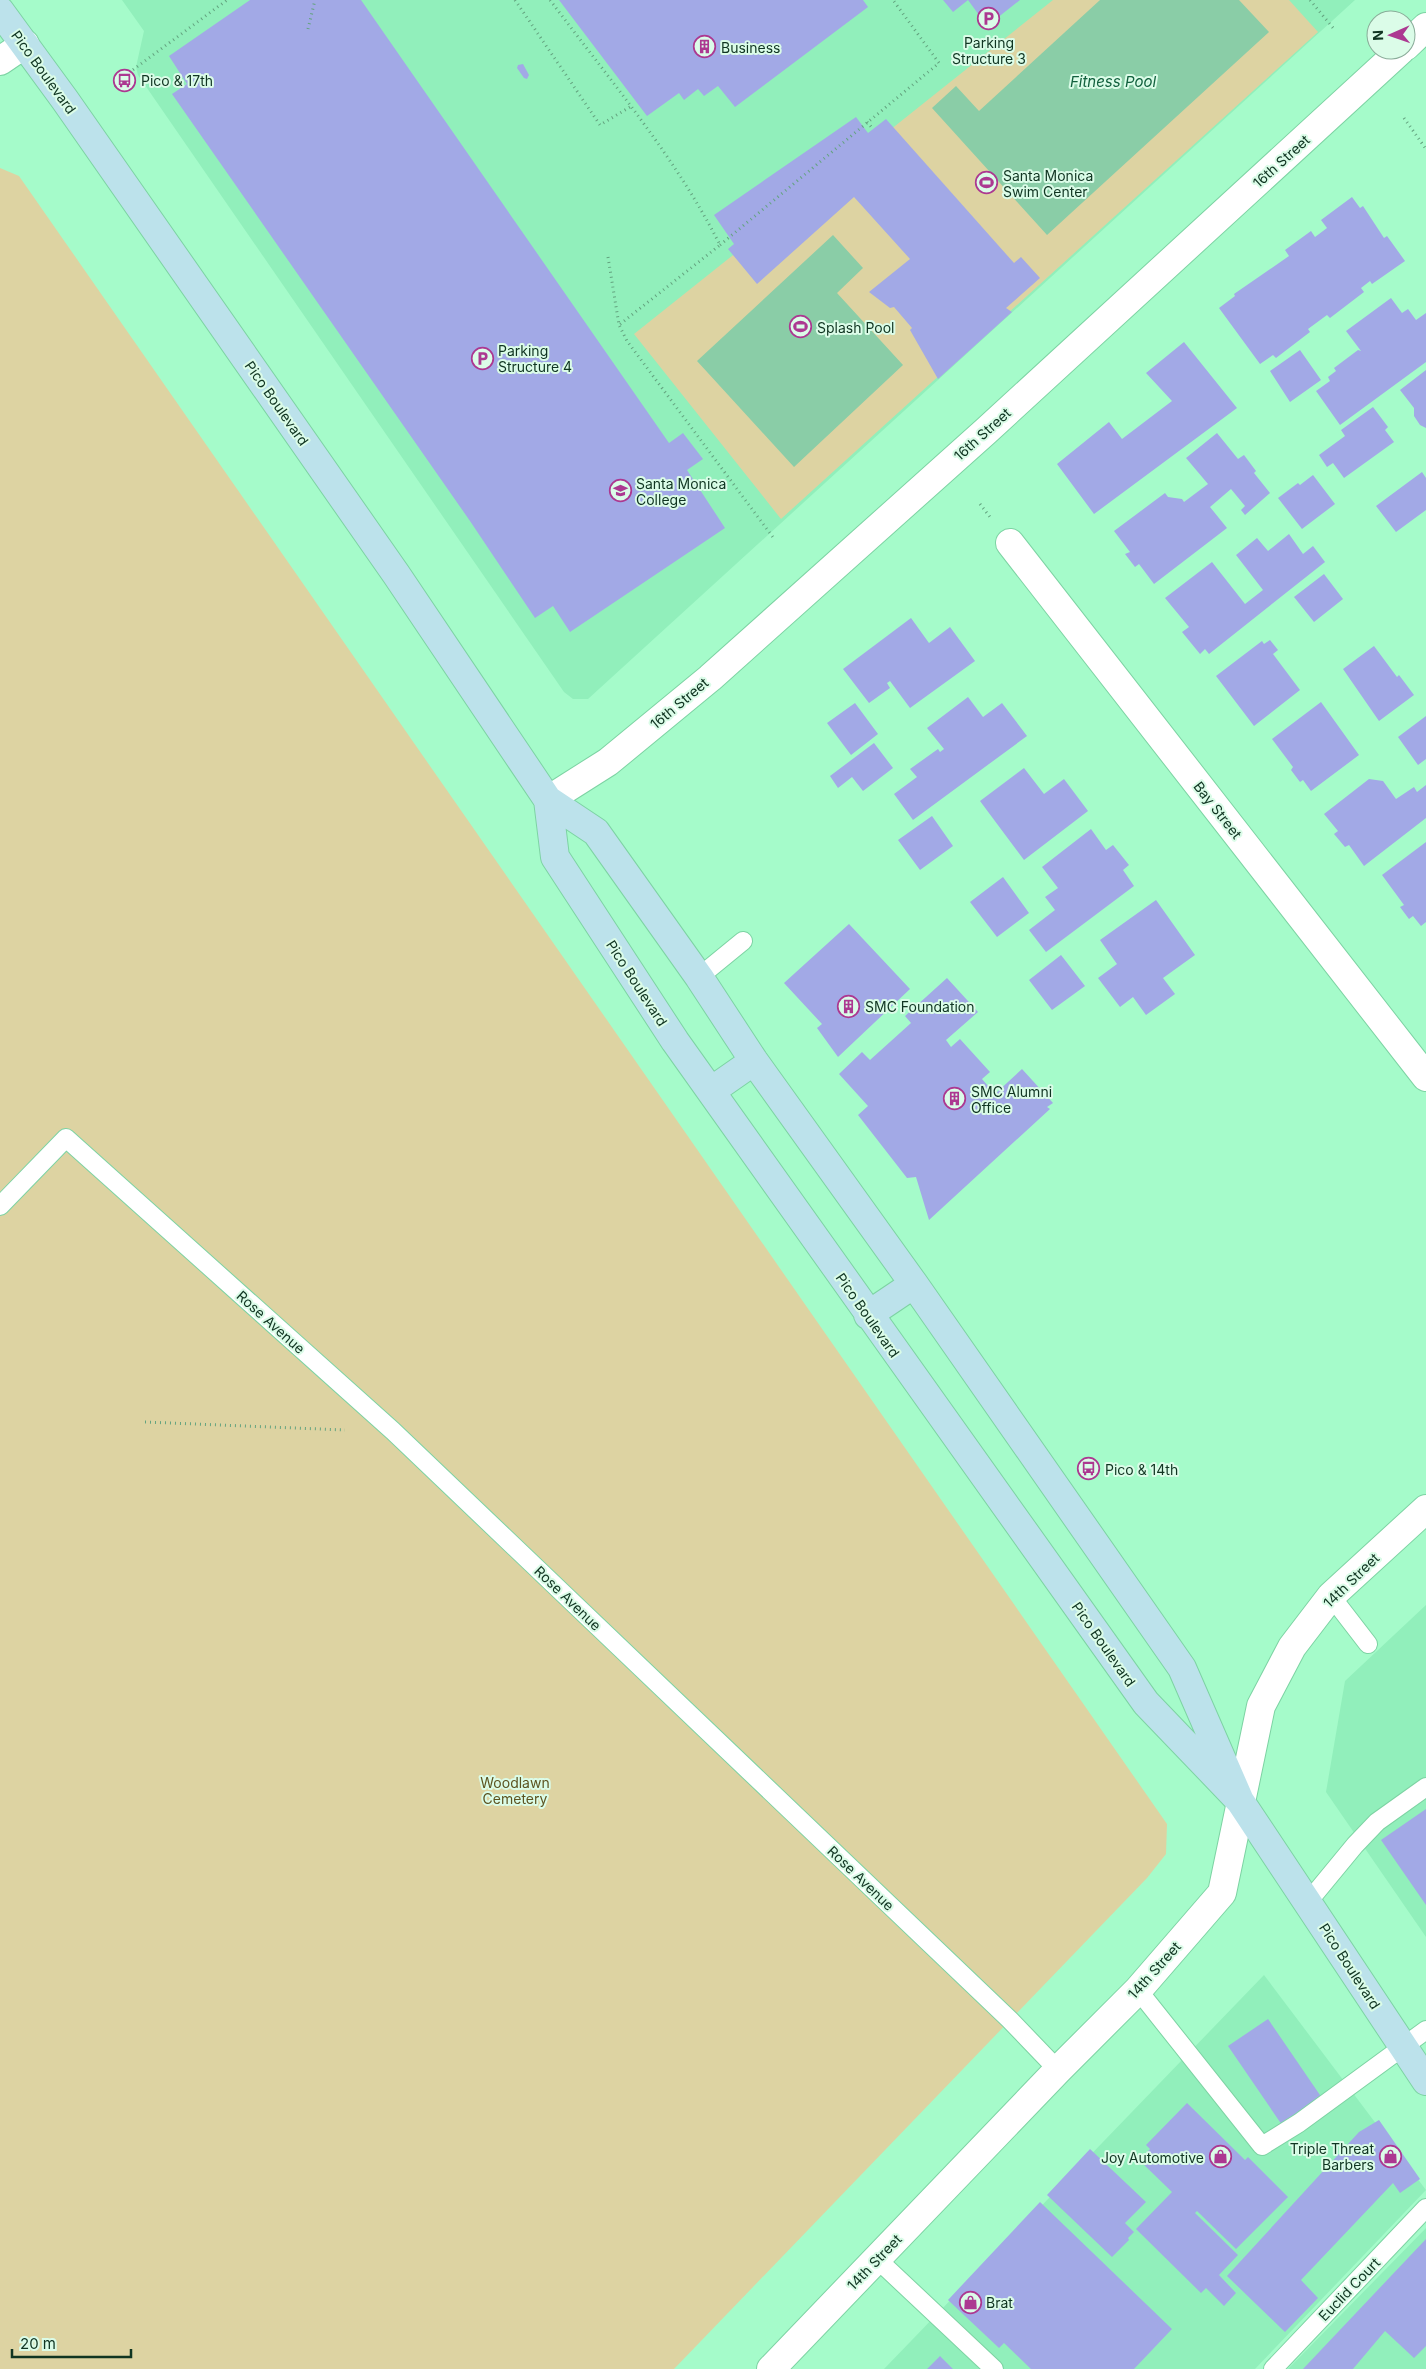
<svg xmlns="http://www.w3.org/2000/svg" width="1426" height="2369" font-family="Inter,sans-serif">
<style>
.built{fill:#91efbb}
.green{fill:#ddd3a2}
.water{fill:#8acda7}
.building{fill:#a2a9e6}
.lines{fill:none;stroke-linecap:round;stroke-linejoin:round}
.service-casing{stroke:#7dd3a3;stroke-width:20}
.minor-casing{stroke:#7dd3a3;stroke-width:30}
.tertiary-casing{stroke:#7dd3a3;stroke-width:30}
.secondary-casing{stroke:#7dd3a3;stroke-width:30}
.path{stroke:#63a37f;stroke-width:3;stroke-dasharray:1 4;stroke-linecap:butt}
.service{stroke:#fff;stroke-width:18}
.minor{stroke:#fff;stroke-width:28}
.tertiary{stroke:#fff;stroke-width:28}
.secondary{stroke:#bce2eb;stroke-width:28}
.labels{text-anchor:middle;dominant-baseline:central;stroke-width:4;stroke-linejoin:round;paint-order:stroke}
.poi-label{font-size:14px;fill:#103522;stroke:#dbfce8;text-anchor:start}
.street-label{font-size:14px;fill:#103522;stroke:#dbfce8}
.park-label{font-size:14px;fill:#5d5320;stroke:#dbfce8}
.water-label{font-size:15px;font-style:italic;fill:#12613e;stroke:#dbfce8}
</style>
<rect width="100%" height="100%" fill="#a5fbca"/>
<path class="built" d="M122 0H1355L588 699H573L564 692 138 75 136 67 144 31Z
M1426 1605V1937L1326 1792 1345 1681Z
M1264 1975 1426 2190 1255 2369H884Z
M1426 2228V2369H1288Z"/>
<path class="green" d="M1053 0H1289L1318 32 781 519 634 334Z
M0 168 19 176 1167 1824 1166 1854 1147 1878 674 2369H0Z"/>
<path class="water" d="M1100 0H1239L1269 32 1047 235 932 108 956 86 979 111Z
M833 235 863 268 837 293 903 365 794 467 697 361Z"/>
<path class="building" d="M250 0H361L669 443 683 433 703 459 687 470 725 528 570 632 553 606 535 618 470 521 172 94 187 84 169 56Z
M559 0H863L868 7 735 107 718 86 704 96 698 89 684 100 679 93 647 116Z
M943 0H1020L987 26 968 0 953 12Z
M523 64 529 75 527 79 524 78 517 68 518 65Z
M856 117 868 133 886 119 1014 263 1021 257 1040 278 1006 308 1012 312 938 379 910 330 912 328 894 307 890 308 869 292 910 259 854 197 757 284 728 249 734 244 714 215Z
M1352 197 1360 208 1363 206 1384 238 1387 236 1405 261 1372 284 1370 281 1361 288 1364 292 1330 318 1327 315 1308 329 1310 332 1276 358 1273 355 1260 364 1219 308 1235 296 1234 294 1289 256 1285 250 1311 231 1315 237 1327 228 1321 220Z
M1391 298 1402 313 1408 309 1416 320 1426 313V362L1340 425 1316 391 1330 381 1328 377 1336 371 1334 368 1358 350 1361 351 1346 331Z
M1184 342 1237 408 1094 514 1057 464 1109 422 1122 439 1172 401 1146 373Z
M1300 350 1321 380 1290 402 1270 371Z
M1426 370V428L1420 425 1414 416V408L1400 390Z
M1373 407 1388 427 1385 430 1394 442 1344 478 1333 463 1327 467 1319 455 1345 436 1341 430Z
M1217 433 1238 459 1244 455 1256 471 1254 473 1270 493 1245 515 1241 510 1245 506 1231 489 1210 507 1227 528 1154 584 1139 564 1135 567 1125 554 1130 552 1114 531 1165 493 1168 497 1182 499 1184 502 1208 484 1186 458Z
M1422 472 1426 478V510L1396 532 1376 506Z
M1313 475 1335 504 1302 529 1278 498 1298 483 1300 485Z
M1289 534 1303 554 1313 546 1325 562 1209 654 1205 649 1200 654 1182 632 1189 627 1165 598 1212 562 1245 604 1263 590 1236 555 1257 538 1268 551Z
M1324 574 1343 599 1314 622 1294 597Z
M911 618 929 643 950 627 975 661 910 708 890 681 887 683 890 688 869 703 843 669Z
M1270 640 1278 650 1273 654 1300 690 1254 726 1216 676 1262 641 1264 644Z
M1374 646 1397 677 1399 675 1414 695 1379 721 1343 669Z
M968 697 983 717 1002 703 1027 736 913 820 894 794 917 777 910 769 938 749 940 752 944 749 927 728Z
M1321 702 1359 755 1311 791 1303 780 1300 782 1291 770 1293 767 1272 739Z
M855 703 878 734 851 755 827 723Z
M1426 716V759L1418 765 1398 737Z
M874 743 893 768 863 791 852 777 838 788 830 776Z
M1024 768 1044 794 1064 779 1088 811 1024 860 980 801Z
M1369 779 1383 781 1396 799 1414 787 1417 792 1426 785V818L1364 866 1349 845 1345 847 1334 834 1338 831 1324 814Z
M932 816 953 846 920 870 898 840Z
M1091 829 1106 850 1113 845 1129 865 1123 870 1134 886 1046 952 1029 930 1055 910 1045 897 1058 888 1042 867Z
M1426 842V922L1421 926 1413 916 1409 919 1400 907 1404 905 1382 875Z
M1003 877 1029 913 997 937 970 902Z
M1156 900 1195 955 1163 978 1175 994 1146 1015 1133 997 1120 1007 1098 978 1117 964 1100 940Z
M849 924 910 989 838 1057 817 1028 822 1024 784 983Z
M1061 955 1085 986 1052 1010 1029 980Z
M947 978 978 1012 946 1040 951 1047 960 1039 990 1072 982 1079 995 1094 1022 1069 1053 1103 1047 1107 1050 1109 929 1220 916 1177 907 1178 858 1115 868 1106 839 1074 862 1052 870 1060 911 1023 905 1016Z
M1426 1809V1905L1381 1840Z
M1268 2019 1322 2098 1282 2125 1228 2046Z
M1187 2103 1245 2160 1248 2157 1288 2197 1236 2249 1197 2211 1195 2213 1238 2255 1219 2275 1236 2293 1224 2306 1206 2288 1201 2293 1136 2229 1172 2192 1139 2160 1150 2149 1146 2145Z
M1379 2120 1420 2179 1400 2193 1393 2183 1301 2280 1318 2298 1285 2332 1227 2276 1359 2132Z
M1090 2149 1146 2202 1125 2223 1134 2232 1128 2238 1129 2240 1112 2257 1047 2195Z
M1040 2202 1172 2329 1134 2369H1031L1004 2343 999 2348 948 2300Z
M1426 2239V2346L1414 2358 1385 2331 1353 2369H1303Z
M940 2356 953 2369H927Z"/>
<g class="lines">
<defs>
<path id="service" d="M699 977 743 941
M0 1206 66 1138 393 1431 1010 2020 1058 2070
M1331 1596 1368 1644
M1308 1902 1355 1845 1377 1822 1426 1787
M1138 1990 1262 2146 1299 2123 1426 2030
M877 2259 994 2369
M1273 2369 1426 2208"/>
<path id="minor" d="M1406 46 1426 27
M1010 543 1426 1077
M548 800 608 762 710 678 986 431 1401 50"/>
<path id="tertiary" d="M0 61 25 44
M771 2369 1058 2070 1138 1990 1222 1893 1261 1706 1292 1647 1331 1596 1426 1509"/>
<path id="secondary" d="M0 11 65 100 396 574 548 800 596 832 699 977 754 1061 914 1284 1182 1668 1240 1801
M548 800 555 857 675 1041 1146 1703 1240 1801 1426 2081
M711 1091 754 1061
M868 1315 914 1284"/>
</defs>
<use href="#service" class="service-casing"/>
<use href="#minor" class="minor-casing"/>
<use href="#tertiary" class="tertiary-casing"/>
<use href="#secondary" class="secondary-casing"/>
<path class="path" d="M515 0 600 125 630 107
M550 0C609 79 675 156 720 245L619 325
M1310 0 1334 29
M308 29 315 0
M115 87 130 72 227 0
M1404 118 1426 149
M867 122 873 129
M720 245 939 63 893 0
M608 257 619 325 627 341 775 540
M980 504 990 517
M145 1422 345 1430"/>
<use href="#service" class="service"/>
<use href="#minor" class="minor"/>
<use href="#tertiary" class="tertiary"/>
<use href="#secondary" class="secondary"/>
</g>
<defs>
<symbol id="parking-ring" viewBox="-11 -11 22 22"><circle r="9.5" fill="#dbfce8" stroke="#ac3891" stroke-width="1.5"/><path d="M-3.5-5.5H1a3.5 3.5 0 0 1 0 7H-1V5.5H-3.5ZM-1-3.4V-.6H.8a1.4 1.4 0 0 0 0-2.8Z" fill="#ac3891"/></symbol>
<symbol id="building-ring" viewBox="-11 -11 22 22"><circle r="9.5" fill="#dbfce8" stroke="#ac3891" stroke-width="1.5"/><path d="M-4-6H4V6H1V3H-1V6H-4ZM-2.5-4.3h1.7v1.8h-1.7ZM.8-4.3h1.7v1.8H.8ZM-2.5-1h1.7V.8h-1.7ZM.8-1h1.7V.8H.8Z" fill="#ac3891"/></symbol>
<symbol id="bus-ring" viewBox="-11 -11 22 22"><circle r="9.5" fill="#dbfce8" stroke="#ac3891" stroke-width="1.5"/><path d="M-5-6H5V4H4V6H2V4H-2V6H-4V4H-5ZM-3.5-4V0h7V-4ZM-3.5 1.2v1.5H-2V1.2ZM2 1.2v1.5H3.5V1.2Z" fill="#ac3891"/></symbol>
<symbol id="stadium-ring" viewBox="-11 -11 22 22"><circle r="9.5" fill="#dbfce8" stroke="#ac3891" stroke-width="1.5"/><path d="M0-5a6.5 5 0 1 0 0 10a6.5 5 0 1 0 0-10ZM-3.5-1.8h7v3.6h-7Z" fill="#ac3891"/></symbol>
<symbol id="university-ring" viewBox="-11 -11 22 22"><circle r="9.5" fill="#dbfce8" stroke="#ac3891" stroke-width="1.5"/><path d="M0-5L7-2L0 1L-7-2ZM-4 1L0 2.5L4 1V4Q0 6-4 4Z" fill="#ac3891"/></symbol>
<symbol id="shop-ring" viewBox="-11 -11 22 22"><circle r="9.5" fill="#dbfce8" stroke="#ac3891" stroke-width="1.5"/><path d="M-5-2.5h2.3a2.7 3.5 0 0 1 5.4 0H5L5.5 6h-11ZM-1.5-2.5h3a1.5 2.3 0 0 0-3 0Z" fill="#ac3891"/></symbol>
</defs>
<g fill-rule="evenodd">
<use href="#parking-ring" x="976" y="6" width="25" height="25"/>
<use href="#building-ring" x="692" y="34" width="25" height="25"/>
<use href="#bus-ring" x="112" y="68" width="25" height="25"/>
<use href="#stadium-ring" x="974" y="170" width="25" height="25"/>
<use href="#stadium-ring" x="788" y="314" width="25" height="25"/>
<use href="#parking-ring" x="470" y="346" width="25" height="25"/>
<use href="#university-ring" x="608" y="478" width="25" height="25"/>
<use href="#building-ring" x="836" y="994" width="25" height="25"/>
<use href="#building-ring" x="942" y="1086" width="25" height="25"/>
<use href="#bus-ring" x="1076" y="1456" width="25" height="25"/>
<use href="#shop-ring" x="1378" y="2144" width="25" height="25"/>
<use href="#shop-ring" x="1208" y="2144" width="25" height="25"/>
<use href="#shop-ring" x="958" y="2290" width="25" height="25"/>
</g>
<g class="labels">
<g class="poi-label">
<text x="989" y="42" text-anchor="middle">Parking<tspan x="989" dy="16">Structure 3</tspan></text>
<text x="721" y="47">Business</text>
<text x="141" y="80">Pico &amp; 17th</text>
<text x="1003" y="175">Santa Monica<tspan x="1003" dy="16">Swim Center</tspan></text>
<text x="817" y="327">Splash Pool</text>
<text x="498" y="350">Parking<tspan x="498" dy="16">Structure 4</tspan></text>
<text x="636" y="483">Santa Monica<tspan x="636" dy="16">College</tspan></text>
<text x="865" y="1006">SMC Foundation</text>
<text x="971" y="1091">SMC Alumni<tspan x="971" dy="16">Office</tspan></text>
<text x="1105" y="1469">Pico &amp; 14th</text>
<text x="1374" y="2148" text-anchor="end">Triple Threat<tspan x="1374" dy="16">Barbers</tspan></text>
<text x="1204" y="2157" text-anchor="end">Joy Automotive</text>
<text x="986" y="2302">Brat</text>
</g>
<g class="street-label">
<text transform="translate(44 72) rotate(54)">Pico Boulevard</text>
<text transform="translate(1281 161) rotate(-42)">16th Street</text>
<text transform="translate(277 403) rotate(55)">Pico Boulevard</text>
<text transform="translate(982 434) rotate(-42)">16th Street</text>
<text transform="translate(679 703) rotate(-40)">16th Street</text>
<text transform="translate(1218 810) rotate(52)">Bay Street</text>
<text transform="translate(637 983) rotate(57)">Pico Boulevard</text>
<text transform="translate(868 1315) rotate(55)">Pico Boulevard</text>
<text transform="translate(271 1322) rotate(42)">Rose Avenue</text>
<text transform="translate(1351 1580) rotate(-44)">14th Street</text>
<text transform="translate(568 1598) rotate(44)">Rose Avenue</text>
<text transform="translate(1104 1644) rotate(55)">Pico Boulevard</text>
<text transform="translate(861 1878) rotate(44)">Rose Avenue</text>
<text transform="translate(1350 1966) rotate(57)">Pico Boulevard</text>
<text transform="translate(1154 1970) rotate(-48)">14th Street</text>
<text transform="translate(874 2262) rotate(-46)">14th Street</text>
<text transform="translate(1349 2289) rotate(-46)">Euclid Court</text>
</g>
<g class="park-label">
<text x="515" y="1782">Woodlawn<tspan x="515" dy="16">Cemetery</tspan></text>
</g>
<g class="water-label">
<text x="1113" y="81">Fitness Pool</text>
</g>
</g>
<g transform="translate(1391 35) rotate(268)"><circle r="24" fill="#dbfce8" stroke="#8aac99"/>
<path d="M0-4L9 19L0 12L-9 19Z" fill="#ac3891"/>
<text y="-8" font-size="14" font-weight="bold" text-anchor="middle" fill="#103522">N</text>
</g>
<path d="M12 2349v8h119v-8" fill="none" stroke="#103522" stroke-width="2.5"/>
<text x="20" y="2349" font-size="15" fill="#103522" stroke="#dbfce8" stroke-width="4" paint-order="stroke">20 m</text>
</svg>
